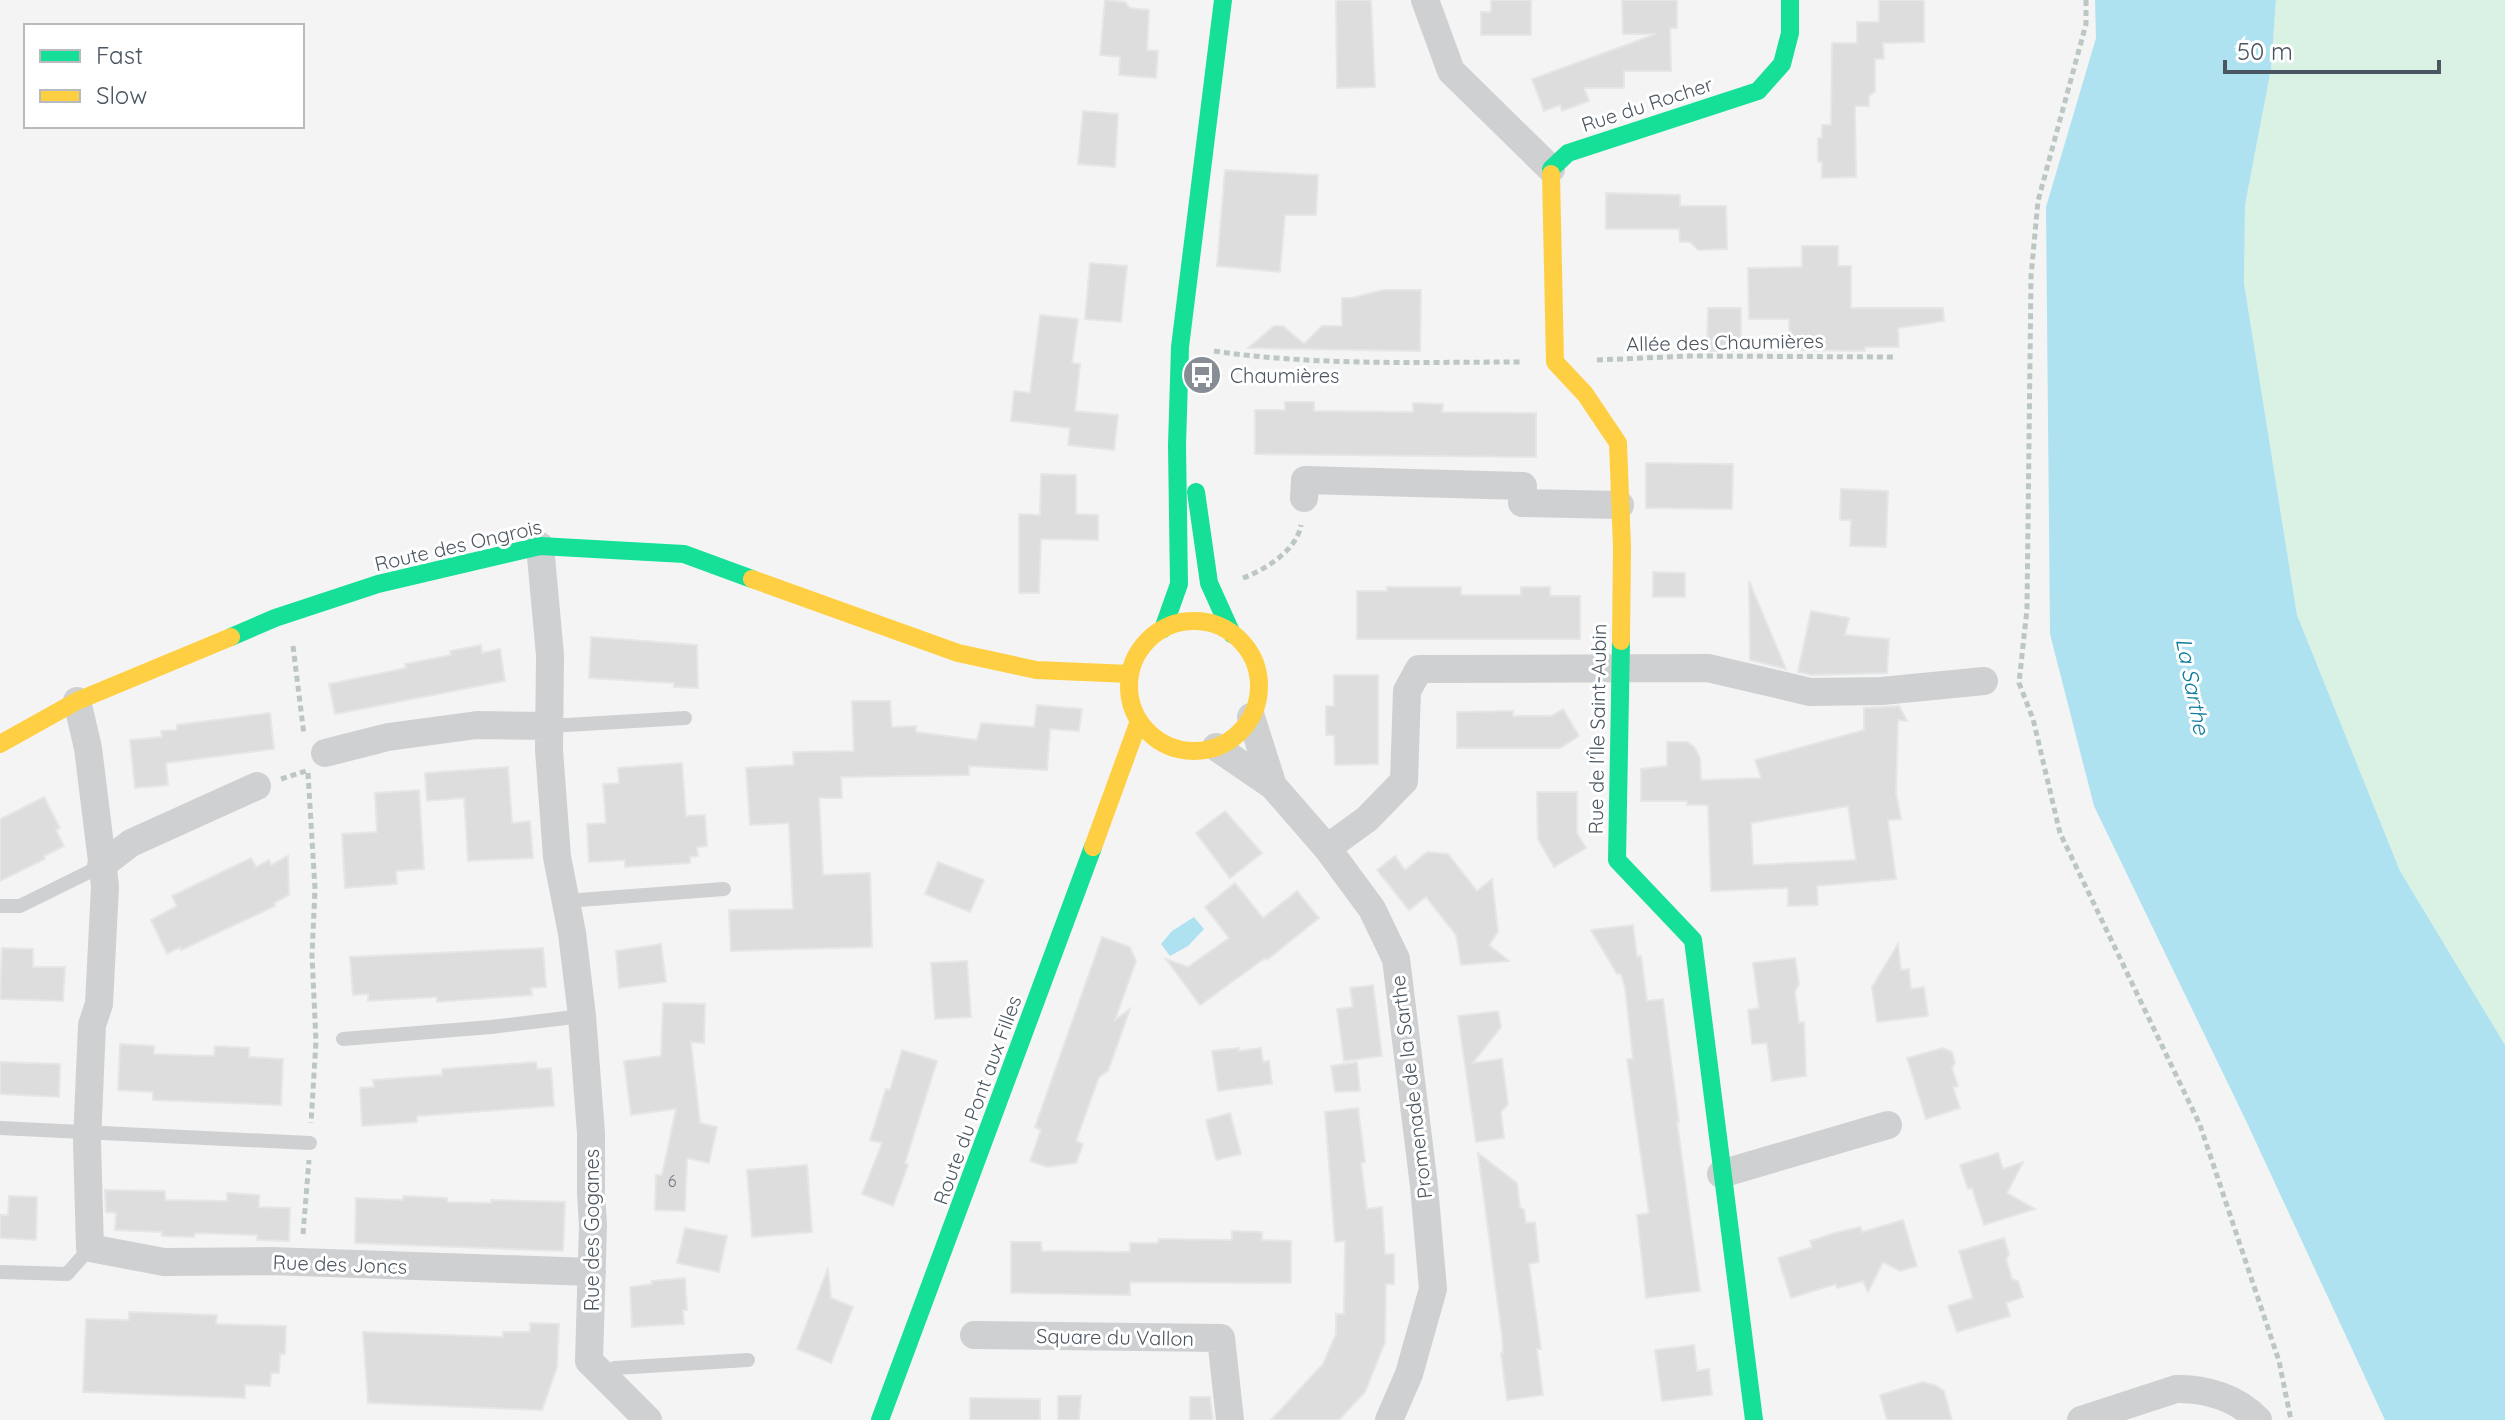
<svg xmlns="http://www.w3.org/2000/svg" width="2505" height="1420" font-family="Quicksand,sans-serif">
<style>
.green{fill:#d9f2e3}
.water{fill:#aee2f0}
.building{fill:#ddddde;stroke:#e5e6e7;stroke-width:2;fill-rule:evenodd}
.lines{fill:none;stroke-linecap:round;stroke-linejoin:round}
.path{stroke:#bcc7c4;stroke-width:5;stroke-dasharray:6 4;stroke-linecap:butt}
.lane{stroke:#ced0d2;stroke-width:14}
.street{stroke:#ced0d2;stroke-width:28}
.fast{stroke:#16e098;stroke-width:18}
.slow{stroke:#ffcf43;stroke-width:18}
.labels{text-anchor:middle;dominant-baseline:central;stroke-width:6;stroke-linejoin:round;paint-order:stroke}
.number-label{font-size:16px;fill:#707881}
.street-label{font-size:20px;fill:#4a5661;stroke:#fff}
.poi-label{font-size:20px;fill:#4a5661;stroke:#fff;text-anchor:start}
.water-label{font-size:22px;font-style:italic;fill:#0c7c9b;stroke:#fff}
</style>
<rect width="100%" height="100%" fill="#f4f4f4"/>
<path class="green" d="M2276 0H2505V1045L2400 871 2297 615 2244 283 2245 205 2271 69Z"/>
<path class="water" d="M2095 0H2276L2271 69 2245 205 2244 283 2297 615 2400 871 2505 1045V1420H2385L2248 1125 2094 806 2050 634 2046 207 2096 38Z
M1194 917 1204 929 1188 946 1170 956 1161 944 1172 931Z"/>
<path class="building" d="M1105 0 1125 2 1130 8 1149 10 1147 50 1158 51 1156 78 1119 75 1120 57 1100 55Z
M1336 0H1371L1375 87 1337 88Z
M1491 0H1531V35H1481V12H1491Z
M1622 0H1677V28H1670L1671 71H1624V88H1584L1589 101 1562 111 1560 105 1544 111 1532 79 1656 34H1623Z
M1879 0H1924V42L1883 43 1884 59H1875V91L1869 96V106H1855L1856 177 1822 178V162H1818V138H1822V125H1831L1832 43H1857V22H1879Z
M1083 111 1118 114 1115 167 1078 164Z
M1225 170 1318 175 1316 215H1285L1280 272 1217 266Z
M1606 193 1680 195V206H1726L1727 249 1698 250 1690 242H1680L1679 229H1606Z
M1802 246H1838V266H1851V308H1943L1944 321 1898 328 1899 347H1865V351L1796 350V346H1790L1789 319H1749L1748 268 1802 267Z
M1090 263 1127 266 1121 322 1085 319Z
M1383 290H1421L1420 351 1248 348 1274 326H1283L1304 344 1322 326H1342V298H1352Z
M1708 308H1741V351H1707Z
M1040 315 1078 319 1072 363 1080 364 1075 411 1118 415 1114 450 1068 445 1070 428 1011 421 1014 391 1030 393Z
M1285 402H1314V411L1413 412V403L1443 404 1442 412 1536 413V457L1255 454V410H1285Z
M1646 463 1733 464 1732 509 1646 508Z
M1041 474 1076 475V514L1098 515V540L1041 539 1039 593H1019V514L1040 515Z
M1841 489 1888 491 1886 547 1850 546 1851 520H1840Z
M1653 572 1685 573V597H1653Z
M1749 581 1786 669 1750 660Z
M1387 587H1461V595H1521V587H1550V596H1580V639H1357V591H1387Z
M1811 611 1849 618 1845 635 1889 639 1887 673 1812 675 1798 672Z
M591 637 697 645 698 688 674 687V683L589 678Z
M481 645 482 653 500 649 505 681 335 714 329 684 406 668 405 664 451 655 450 651Z
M1334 675H1378V764L1335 765 1334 735H1326V706H1334Z
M852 701H890L892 727 916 726V732L977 740 981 723 1034 727 1037 705 1082 709 1079 731 1050 729 1047 770 969 766V775L841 777 842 798H819L823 875 870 873 872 947 731 951 729 910 793 909 789 823 750 825 746 768 794 765 793 752 854 751Z
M1899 706 1907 721 1898 720 1896 793 1901 819 1888 820 1896 879 1817 886 1818 905 1788 906V888L1711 891 1708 805H1687V801H1641V769L1667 766V742H1688L1695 748 1700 758 1701 780 1761 778 1755 760 1864 730V708ZM1848 806 1856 860 1753 865 1751 823Z
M1563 709 1579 736 1560 748H1457V712L1513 711V716H1551Z
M270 713 274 749 166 763 168 785 135 788 130 740 162 737 161 731 177 730V725Z
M682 763 686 816 705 815 707 846 697 847 698 856 690 857V863L625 867V860L589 862 587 824 606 823 603 784 619 783 618 768Z
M508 767 512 823 530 821 533 858 468 861 464 798 427 801 425 773Z
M419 790 424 869 396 871 397 884 345 888 342 834 377 832 375 793Z
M1537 792H1577V833L1586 848 1554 867 1538 839Z
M44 797 60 828 56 830 64 846 44 856 45 859 0 881V819Z
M1225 811 1262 853 1230 878 1196 833Z
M1427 852 1448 854 1477 891 1492 879 1498 932 1489 945 1509 961 1461 965 1456 935 1426 897 1409 910 1377 870 1395 856 1405 870Z
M288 856 289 895 274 903 275 906 181 950 180 947 167 954 151 920 177 906 172 896 251 858 256 867 269 860 271 865Z
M938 862 984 880 970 912 925 894Z
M1235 883 1263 918 1297 891 1319 918 1267 960 1265 958 1200 1005 1166 959 1188 967 1229 938 1205 907Z
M1633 925 1637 957 1641 956 1647 1001 1663 999 1679 1122H1677L1700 1291 1646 1298 1637 1215 1649 1213 1627 1059H1633L1625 988 1621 974H1617L1591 930Z
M1102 937 1130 947 1136 961 1115 1020 1130 1009 1108 1071 1099 1077 1076 1141 1083 1144 1076 1163 1047 1167 1030 1161 1041 1130 1035 1127Z
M661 944 666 982 619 988 616 951Z
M1898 944 1901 970 1909 969 1911 989 1924 987 1928 1016 1877 1022 1872 987Z
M2 948 33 949V967H65L63 1001 0 999Z
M543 948 546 987 531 988 532 995 437 1002V997L368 1001V994L353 995 350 957Z
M1795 958 1799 984 1795 992 1799 1023 1804 1022 1806 1076 1772 1081 1767 1043 1752 1044 1748 1010 1759 1008 1753 963Z
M967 961 971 1017 935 1019 931 963Z
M1373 985 1382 1056 1344 1061 1337 1009 1353 1007 1350 988Z
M663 1003 705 1004 704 1043 691 1042 700 1123 717 1127 709 1163 687 1158 685 1211 655 1210 656 1175H662L676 1109 631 1115 624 1061 661 1056Z
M1498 1011 1501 1027 1473 1063 1502 1059 1508 1104 1501 1112 1504 1138 1476 1142 1458 1016Z
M120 1044 154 1046V1054L214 1056 215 1046 249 1048V1057L283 1059 281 1105 153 1100V1092L118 1090Z
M1239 1048V1051L1261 1048 1263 1062 1269 1061 1272 1084 1218 1091 1212 1051Z
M1943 1048 1952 1052 1955 1063 1952 1068 1958 1086 1953 1087 1960 1108 1926 1119 1907 1058Z
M902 1050 937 1061 905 1163 908 1165 893 1206 862 1194 882 1143 870 1140 886 1089 890 1090Z
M0 1062 60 1064 59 1097 0 1094Z
M536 1062 537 1069 551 1068 554 1106 417 1116V1122L362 1126 360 1088 374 1087 373 1080 442 1075V1069Z
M1357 1062 1360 1091 1335 1092 1331 1066Z
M1358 1108 1365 1162 1361 1163 1367 1209 1382 1207 1385 1254H1394V1284H1386L1385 1342 1365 1392 1339 1420H1271L1323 1364 1336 1334V1314H1344L1345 1241 1335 1242 1325 1112Z
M1230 1113 1241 1154 1216 1160 1206 1120Z
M1478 1153 1517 1183 1520 1207 1524 1210 1526 1223 1535 1222 1539 1262 1529 1264 1541 1349H1537L1543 1395 1507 1400 1501 1353H1503L1502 1336Z
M1998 1153 2003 1169 2023 1162 2007 1193 2035 1209 1984 1225 1972 1188 1968 1189 1960 1165Z
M807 1165 812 1232 752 1237 747 1170Z
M105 1190 165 1191V1200L227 1201V1193L259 1195V1207L290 1208 289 1241 257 1240V1235L195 1233 194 1237 162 1236V1232L115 1230 116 1213 106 1212Z
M9 1196 37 1197 36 1240 0 1238V1215H8Z
M403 1196 447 1198V1202L491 1203V1200L565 1202 563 1251 355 1243 356 1198 403 1200Z
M1903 1220 1917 1266 1900 1271 1883 1262 1868 1292 1863 1281 1837 1288 1836 1284 1791 1298 1778 1258 1812 1247 1810 1241 1835 1233 1860 1227 1862 1232Z
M685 1228 727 1236 719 1272 677 1263Z
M1232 1231 1262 1232V1240L1291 1241V1283L1130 1282V1295L1011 1293V1242H1041L1042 1251 1130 1252V1243H1158L1159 1239 1232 1240Z
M2004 1238 2009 1254 2006 1259 2012 1279 2018 1281 2023 1297 2006 1303 2010 1316 1957 1332 1948 1306 1973 1298 1959 1251Z
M828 1268 831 1298 853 1307 831 1363 797 1349Z
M685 1278 687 1310H683L684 1324 632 1327 630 1287 652 1284V1281Z
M129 1312 217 1315 216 1324 286 1326 285 1354H280L279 1373H271L270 1386 245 1385V1398L83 1392 86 1319 129 1320Z
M530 1323 559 1324 557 1367 542 1410 368 1403 363 1332 503 1337V1332H530Z
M1694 1345 1697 1371 1709 1369 1712 1395 1662 1401 1655 1350Z
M1923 1382 1937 1386 1944 1391 1952 1420H1887L1880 1395Z
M1058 1396H1081L1079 1420H1058Z
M1190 1397H1210L1213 1420H1190Z
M970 1398 1040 1399V1420H970Z"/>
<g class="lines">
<path class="path" d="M2086 0V24L2038 201 2031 276 2027 609 2019 683 2033 719 2060 833 2200 1125 2279 1361 2291 1420
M1214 351C1315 366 1421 362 1523 362
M1597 360 1690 356 1896 357
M1243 578C1265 570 1297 550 1301 525
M293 646 304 735
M308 773 315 889 312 955 316 1041 311 1123
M281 779 306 771
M303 1234 309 1160"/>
<path class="lane" d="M550 726 685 718
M566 901 724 889
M0 906H20L101 866
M343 1039 491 1027 582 1016
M0 1128 310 1143
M0 1272 67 1274 90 1248
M605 1378 615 1368 748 1360"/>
<path class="street" d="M1425 0 1451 71 1551 169
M1304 498 1305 480 1523 486 1522 503 1620 505
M540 546 550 655 549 750 557 857 572 933 582 1016 591 1133V1194L593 1225 589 1361 648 1420
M77 701 88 748 105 886 99 1004 92 1025 87 1142 90 1248 164 1262 270 1261 592 1272
M1251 717 1273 786
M1216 747 1273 786 1327 848 1372 909 1396 959 1424 1186 1433 1289 1409 1374 1389 1420
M325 753 388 737 477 725 550 726
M1327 848 1367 819 1404 781 1407 691 1419 669 1708 668 1810 692 1882 691 1984 681
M101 866 131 843 257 786
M1721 1174 1888 1125
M974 1335 1221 1338 1230 1420
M2081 1420 2176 1389C2205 1388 2238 1398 2258 1420"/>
<path class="fast" d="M1551 174V169L1568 153 1758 91 1782 64 1790 33V0
M1196 492 1209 583 1232 634
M1163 629 1179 584 1177 445 1180 347 1223 0
M231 637 275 618 378 584 540 546 684 554 752 579
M1621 641 1617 860 1693 940 1754 1420
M880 1420 1093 847"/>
<path class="slow" d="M1551 174 1555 362 1585 394 1618 443 1622 547 1621 641
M752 579 958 653 1036 670 1130 674
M1129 686a65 65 0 1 1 130 0a65 65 0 1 1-130 0Z
M0 744 77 701 231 637
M1093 847 1139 721"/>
</g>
<defs>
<symbol id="bus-disc" viewBox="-11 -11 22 22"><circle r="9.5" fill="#868d94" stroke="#fff"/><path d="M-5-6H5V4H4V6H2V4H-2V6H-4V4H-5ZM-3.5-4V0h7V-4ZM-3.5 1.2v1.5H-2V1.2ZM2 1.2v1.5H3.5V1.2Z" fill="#fff"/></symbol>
</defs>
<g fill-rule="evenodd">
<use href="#bus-disc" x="1180" y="353" width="44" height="44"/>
</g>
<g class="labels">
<g class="number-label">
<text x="672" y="1181">6</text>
</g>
<g class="street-label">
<text transform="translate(1647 104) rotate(-18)">Rue du Rocher</text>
<text transform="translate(1725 342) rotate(-1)">Allée des Chaumières</text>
<text transform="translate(458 545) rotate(-13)">Route des Ongrois</text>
<text transform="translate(1597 729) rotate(-89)">Rue de l'Île Saint-Aubin</text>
<text transform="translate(1411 1087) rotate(-97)">Promenade de la Sarthe</text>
<text transform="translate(977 1100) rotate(-70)">Route du Pont aux Filles</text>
<text transform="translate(591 1230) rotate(-90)">Rue des Goganes</text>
<text transform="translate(340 1264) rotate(2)">Rue des Joncs</text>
<text transform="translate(1115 1337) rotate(1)">Square du Vallon</text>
</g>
<g class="poi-label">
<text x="1230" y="375">Chaumières</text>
</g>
<g class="water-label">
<text transform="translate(2193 686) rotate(79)">La Sarthe</text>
</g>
</g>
<rect x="24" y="24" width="280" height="104" fill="#ffffff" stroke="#b7bbc0" stroke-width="2"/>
<rect x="40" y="50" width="40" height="12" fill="#16e098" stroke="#b7bbc0" stroke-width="2"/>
<text x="96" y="64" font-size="24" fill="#4a5661">Fast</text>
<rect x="40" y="90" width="40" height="12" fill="#ffcf43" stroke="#b7bbc0" stroke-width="2"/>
<text x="96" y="104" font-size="24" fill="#4a5661">Slow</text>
<path d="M2225 60v12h214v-12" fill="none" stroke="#4a5661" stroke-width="4"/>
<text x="2237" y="60" font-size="24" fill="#4a5661" stroke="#ffffff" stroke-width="6" paint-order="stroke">50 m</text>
</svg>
